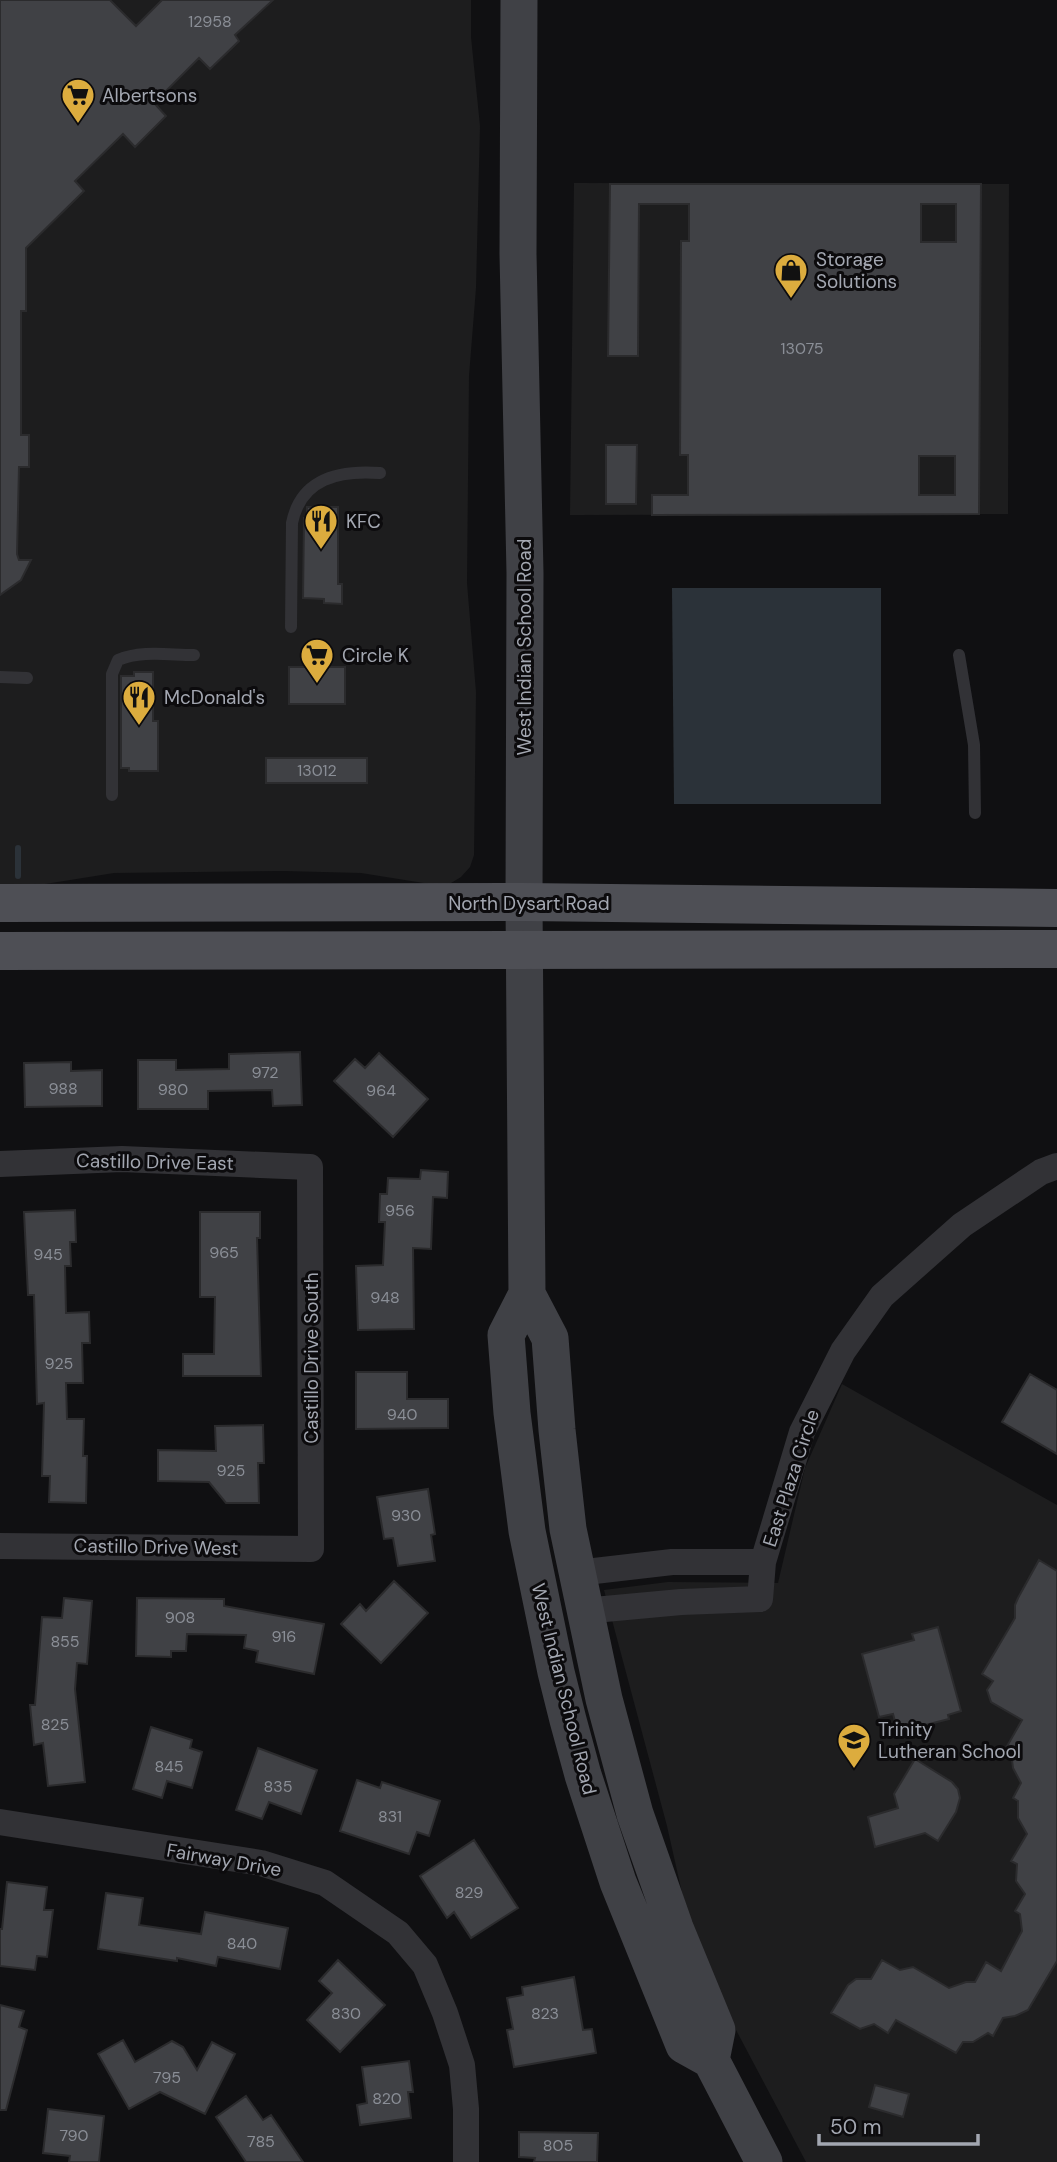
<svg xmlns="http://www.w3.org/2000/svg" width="1057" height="2162" font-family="'DM Sans',sans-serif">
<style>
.built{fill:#1d1d1e}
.water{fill:#2b3239}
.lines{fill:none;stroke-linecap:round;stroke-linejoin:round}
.stream{stroke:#2b3239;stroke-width:6}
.building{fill:#404145;stroke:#2b2b2d;stroke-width:2;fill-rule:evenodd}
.service{stroke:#323236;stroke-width:12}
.minor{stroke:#323236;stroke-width:26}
.secondary{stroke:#404146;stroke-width:37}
.primary{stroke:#4e4f55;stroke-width:38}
.labels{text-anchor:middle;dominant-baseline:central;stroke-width:6;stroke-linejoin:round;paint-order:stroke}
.number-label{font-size:16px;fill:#8a8e96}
.poi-label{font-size:19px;fill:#a3a7b1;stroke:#0c0b0d;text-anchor:start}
.street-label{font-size:19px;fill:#a3a7b1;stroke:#0c0b0d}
</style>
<rect width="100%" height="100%" fill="#101012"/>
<path class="built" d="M0 0H471V37L480 126 476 288 469 376 467 583 476 692 474 855 470 867 461 877 451 883 436 885 361 873 284 871 114 873 39 885H0Z
M574 183 1009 184 1008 514 570 515Z
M842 1384 1057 1505V2162H806L735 2028 685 1906 667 1826 604 1590 668 1582 778 1583 805 1468Z"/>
<path class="water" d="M672 588H881V804H674Z"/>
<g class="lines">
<path class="stream" d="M18 848V876"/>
</g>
<path class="building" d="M0 0H110L136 26 162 0H273L235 35 239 41 210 69 199 58 154 103 166 116 135 147 123 134 75 181 84 191 26 248V311H21V435H29V467H19L17 554 19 560H31L21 580 0 595Z
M610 184H981L979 514 652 515V495H688V455H680L681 241H689V204H639L638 356H608ZM921 204H956V242H921ZM919 456H955V495H919Z
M606 445H637L636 504H606Z
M307 507H338V584H342V604L324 603V599L303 598 304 518H307Z
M289 667H345V704H289Z
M134 672H153V721H158V771H129V768H121V676H134Z
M266 758H367V783H266Z
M300 1052 302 1105 273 1106 272 1090 208 1091V1109H138V1060H176V1070L229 1069V1054Z
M379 1053 428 1099 393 1137 334 1081 355 1059 365 1068Z
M71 1062V1071L102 1070V1106L25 1107 24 1063Z
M421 1170 448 1172 447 1198 433 1197 431 1249 413 1248 414 1329 358 1330 356 1266 383 1265 385 1222H379L380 1194H387L388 1178 420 1179Z
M75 1210 76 1242H70L71 1266H65L66 1313 89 1312 90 1343H82L83 1383H66L67 1419H84L83 1456H87L86 1503 49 1502 50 1476H42L44 1403 37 1404 34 1295H28L24 1212Z
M200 1212H260V1238H257L261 1376H183V1354H214L215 1297H200Z
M356 1372H407V1399H448V1428L356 1429Z
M1030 1374 1057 1390V1454L1002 1422Z
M263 1425 264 1463H258L259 1503H226L209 1482 158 1481V1450L216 1451 215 1426Z
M428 1489 435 1534 431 1535 435 1561 398 1566 393 1538 384 1539 377 1497Z
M1039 1560 1057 1571V1961L1028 2010 1015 2016 1003 2018 993 2036 988 2033 973 2042H963L956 2053 896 2020 888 2033 874 2024 860 2029 831 2013 848 1985 856 1979H871L882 1960 900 1970 913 1967 949 1988 966 1982H975L986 1962 1001 1971 1022 1931 1020 1914 1015 1911 1025 1894 1016 1881 1017 1864 1011 1861 1027 1834 1018 1818V1801L1013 1798 1021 1783 1013 1768 1011 1752 1006 1748 1022 1720 991 1702 987 1690 993 1681 982 1674 1015 1618V1605L1018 1598Z
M394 1581 428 1613 381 1663 341 1624 360 1604 366 1611Z
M64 1598 92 1601 87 1664 77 1663 75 1689 85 1782 48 1786 43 1743 34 1745 30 1705H35L42 1617 62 1618Z
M137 1598 224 1599V1606L324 1624 314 1674 256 1662 258 1651 244 1648 246 1635 187 1634 186 1651H171V1657L136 1656Z
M938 1627 961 1711 948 1715 949 1719 898 1732 893 1714 879 1717 862 1654 914 1640 912 1634Z
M151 1727 192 1740 190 1748 202 1752 192 1788 167 1781 162 1798 133 1789Z
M258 1748 317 1770 301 1814 269 1802 262 1819 236 1810Z
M915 1759 952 1782 958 1789 960 1798 956 1812 938 1841 925 1833 875 1847 868 1817 898 1808 894 1794Z
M357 1780 380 1788 382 1782 440 1801 429 1836 417 1832 409 1854 340 1831Z
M474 1840 518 1908 471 1938 454 1912 447 1918 420 1876Z
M7 1882 47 1887 44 1910H53L47 1957 37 1956 35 1970 0 1966V1929H2Z
M106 1893 143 1898 139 1925 201 1934 205 1912 288 1928 280 1969 218 1957 216 1966 177 1958V1961L98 1949Z
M338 1960 385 2005 340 2052 307 2020 332 1993 319 1981Z
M574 1977 583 2030 592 2029 596 2053 514 2067 507 2030 513 2029 507 1998 523 1995 522 1987Z
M0 2005 24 2011 19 2027 27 2030 6 2110H0Z
M123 2040 135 2062 172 2041 183 2047 197 2070 212 2042 235 2054 205 2114 160 2092 129 2109 98 2054Z
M409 2061 413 2092H408L411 2118 360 2125 357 2105 367 2103 362 2067Z
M875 2085 909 2094 903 2117 869 2107Z
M246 2096 263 2120 271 2115 303 2162H246L216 2117Z
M48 2109 104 2116 99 2162H69L70 2156 43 2153Z
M519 2132 598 2133 597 2162H534L535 2158 519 2157Z"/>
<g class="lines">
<path class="service" d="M291 627 292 523C301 478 339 470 380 473
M959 655 974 745 975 813
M0 677 27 678
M112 795V674L118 660C141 650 169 655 194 655"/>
<path class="minor" d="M0 1164 122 1159 310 1167 311 1549 0 1546
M577 1573 672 1562H763
M583 1611 681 1602 760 1599 763 1562 802 1432 843 1351 882 1296 962 1225 1041 1172 1057 1166
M0 1822 261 1863 325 1883 398 1933 425 1965 445 2013 462 2065 466 2109V2162"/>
<path class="secondary" d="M519 0 518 254 525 573 524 902 527 1294 550 1338 557 1430 568 1529 604 1699 635 1814 675 1928 717 2030 711 2060
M527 1294 506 1335 512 1413 527 1531 556 1672 568 1720 583 1775 618 1882 684 2045 711 2060 764 2162"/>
<path class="primary" d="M0 903 524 902 1057 908
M0 951 1057 949"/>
</g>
<defs>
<symbol id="supermarket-pin" viewBox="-11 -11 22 30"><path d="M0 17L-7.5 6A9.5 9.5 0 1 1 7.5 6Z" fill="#dcac3e" stroke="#0c0b0d"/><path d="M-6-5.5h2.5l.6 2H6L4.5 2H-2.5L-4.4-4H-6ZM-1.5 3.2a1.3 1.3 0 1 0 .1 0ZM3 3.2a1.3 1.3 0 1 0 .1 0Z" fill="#111"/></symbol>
<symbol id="shop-pin" viewBox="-11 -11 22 30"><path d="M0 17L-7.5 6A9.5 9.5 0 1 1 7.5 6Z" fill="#dcac3e" stroke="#0c0b0d"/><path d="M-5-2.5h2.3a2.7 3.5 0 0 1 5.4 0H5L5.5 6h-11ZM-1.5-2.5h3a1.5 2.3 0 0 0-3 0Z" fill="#111"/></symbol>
<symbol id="restaurant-pin" viewBox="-11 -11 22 30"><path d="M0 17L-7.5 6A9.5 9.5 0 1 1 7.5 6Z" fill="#dcac3e" stroke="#0c0b0d"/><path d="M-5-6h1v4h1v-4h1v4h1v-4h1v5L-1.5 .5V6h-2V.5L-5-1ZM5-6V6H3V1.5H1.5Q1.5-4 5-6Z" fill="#111"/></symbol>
<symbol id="school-pin" viewBox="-11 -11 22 30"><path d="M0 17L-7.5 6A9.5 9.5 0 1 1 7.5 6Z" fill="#dcac3e" stroke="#0c0b0d"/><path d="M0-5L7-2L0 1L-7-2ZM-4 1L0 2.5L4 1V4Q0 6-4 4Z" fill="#111"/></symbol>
</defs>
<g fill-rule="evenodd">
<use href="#supermarket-pin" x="59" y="76" width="38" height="52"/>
<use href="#shop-pin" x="772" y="251" width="38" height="52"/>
<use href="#restaurant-pin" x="302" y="502" width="38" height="52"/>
<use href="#supermarket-pin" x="298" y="636" width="38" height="52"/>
<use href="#restaurant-pin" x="120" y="678" width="38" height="52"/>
<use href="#school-pin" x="835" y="1721" width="38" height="52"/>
</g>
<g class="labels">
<g class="number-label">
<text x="210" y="21">12958</text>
<text x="802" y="348">13075</text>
<text x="317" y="770">13012</text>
<text x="265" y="1072">972</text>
<text x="63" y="1088">988</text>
<text x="173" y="1089">980</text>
<text x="381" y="1090">964</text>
<text x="400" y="1210">956</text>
<text x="224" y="1252">965</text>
<text x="48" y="1254">945</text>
<text x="385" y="1297">948</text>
<text x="59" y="1363">925</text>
<text x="402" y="1414">940</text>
<text x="231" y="1470">925</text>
<text x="406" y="1515">930</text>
<text x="180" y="1617">908</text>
<text x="284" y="1636">916</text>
<text x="65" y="1641">855</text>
<text x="55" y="1724">825</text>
<text x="169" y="1766">845</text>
<text x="278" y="1786">835</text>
<text x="390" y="1816">831</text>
<text x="469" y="1892">829</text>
<text x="242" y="1943">840</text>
<text x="346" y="2013">830</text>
<text x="545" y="2013">823</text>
<text x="167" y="2077">795</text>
<text x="387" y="2098">820</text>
<text x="74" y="2135">790</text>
<text x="261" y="2141">785</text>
<text x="558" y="2145">805</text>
</g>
<g class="poi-label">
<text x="102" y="95">Albertsons</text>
<text x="816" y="259">Storage<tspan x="816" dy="22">Solutions</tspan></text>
<text x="346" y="521">KFC</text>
<text x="342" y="655">Circle K</text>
<text x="164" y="697">McDonald's</text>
<text x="878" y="1729">Trinity<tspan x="878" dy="22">Lutheran School</tspan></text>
</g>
<g class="street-label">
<text transform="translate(524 647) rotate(-90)">West Indian School Road</text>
<text x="529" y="903">North Dysart Road</text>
<text transform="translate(155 1162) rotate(1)">Castillo Drive East</text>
<text transform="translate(311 1358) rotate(-90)">Castillo Drive South</text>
<text transform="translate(791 1478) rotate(-72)">East Plaza Circle</text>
<text transform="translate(156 1547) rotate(1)">Castillo Drive West</text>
<text transform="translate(564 1689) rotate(76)">West Indian School Road</text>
<text transform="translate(224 1860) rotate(10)">Fairway Drive</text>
</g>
</g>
<path d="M819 2134v10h159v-10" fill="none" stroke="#a3a7b1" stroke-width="3.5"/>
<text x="830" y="2134" font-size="21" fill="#a3a7b1" stroke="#0c0b0d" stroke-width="5" paint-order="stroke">50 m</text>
</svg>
